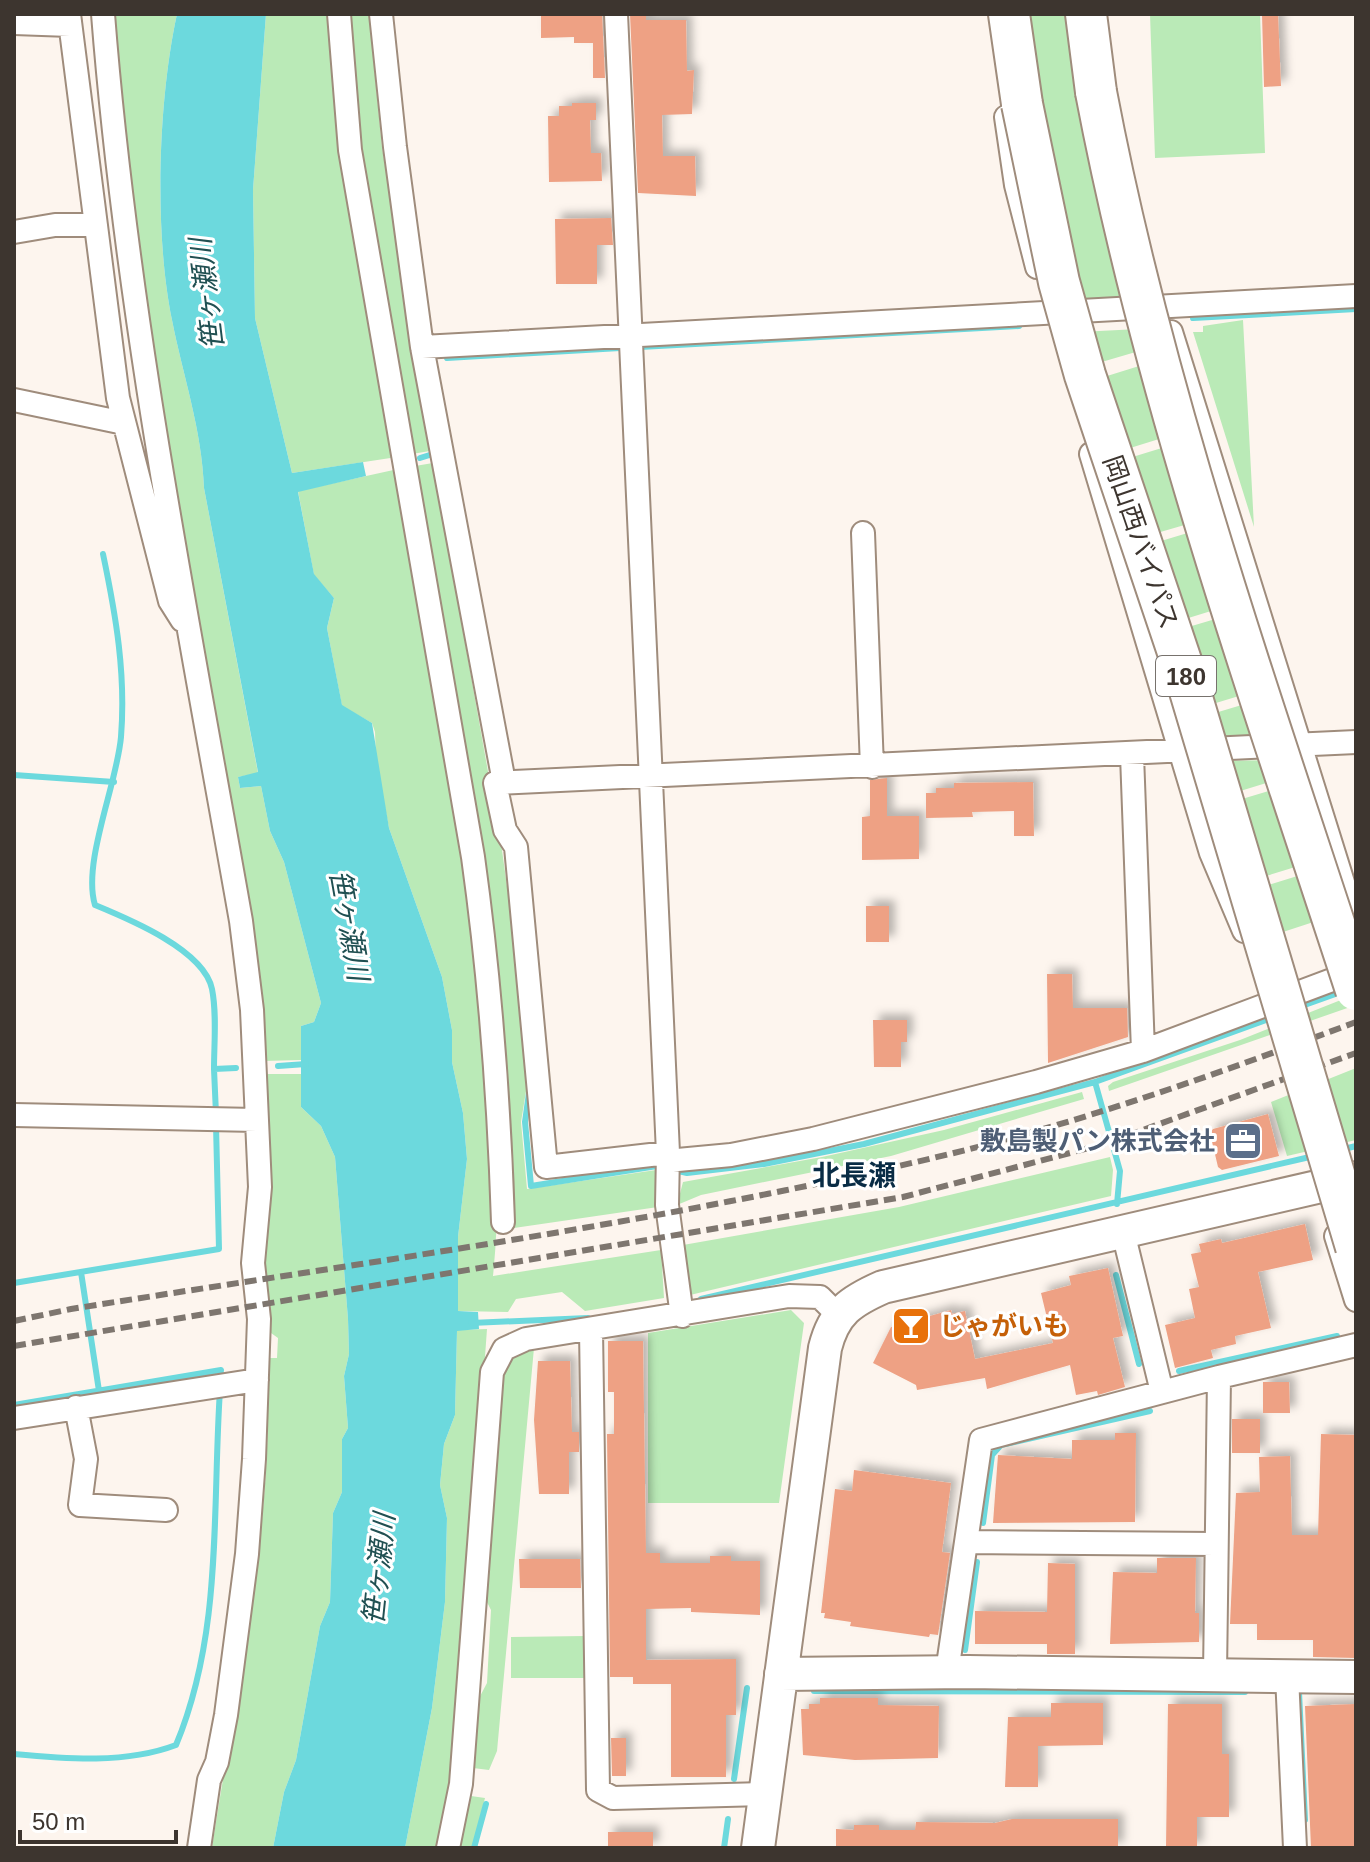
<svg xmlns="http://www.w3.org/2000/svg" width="1370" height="1862" font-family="Arial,'Noto Sans JP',sans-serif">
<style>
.green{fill:#baeab7;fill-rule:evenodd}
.water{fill:#6cd9dd}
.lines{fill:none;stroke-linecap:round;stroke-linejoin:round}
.stream{stroke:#6cd9dd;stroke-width:6}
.building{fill:#eea184;filter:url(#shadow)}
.street-casing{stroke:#9f8c7c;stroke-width:26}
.secondary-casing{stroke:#9f8c7c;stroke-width:36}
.highway-casing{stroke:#9f8c7c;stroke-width:44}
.street{stroke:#fff;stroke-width:22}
.secondary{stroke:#fff;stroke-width:32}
.highway{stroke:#fff;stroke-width:40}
.rail{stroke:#7e766f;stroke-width:6;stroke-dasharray:12 6;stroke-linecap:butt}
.highway-bridge-casing{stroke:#9f8c7c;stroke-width:44;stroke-linecap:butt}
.highway-bridge{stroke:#fff;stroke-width:40}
.labels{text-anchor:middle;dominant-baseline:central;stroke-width:6;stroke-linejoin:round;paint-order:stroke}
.shield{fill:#fff;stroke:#77726d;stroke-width:2}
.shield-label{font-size:24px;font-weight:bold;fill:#3d352f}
.street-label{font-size:26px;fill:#3d352f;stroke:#fff}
.service-label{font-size:26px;font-weight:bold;fill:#4e5e75;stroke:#fff;text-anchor:end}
.food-label{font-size:26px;font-weight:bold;fill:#c56008;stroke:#fff;text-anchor:start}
.water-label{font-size:28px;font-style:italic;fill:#205052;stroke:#fff}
.neighbourhood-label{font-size:28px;font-weight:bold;fill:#092c45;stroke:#fff}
</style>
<defs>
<filter id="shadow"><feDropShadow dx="6" dy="-6" stdDeviation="4" flood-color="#0004"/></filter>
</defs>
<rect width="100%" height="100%" fill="#fdf5ee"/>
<path class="green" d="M107 14H177C158 101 154 233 172 320 183 376 202 430 204 488L258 773 238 777 240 788 261 786 270 831 284 862 321 1003 314 1022 301 1026 302 1060 263 1061 161 421Z
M266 14H334L397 457 292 473 255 318 253 190Z
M344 14H369L382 147 430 451 406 455 387 355Z
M1023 14H1073L1150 296 1055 301Z
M1150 14H1260L1265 153 1155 158Z
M1243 320 1254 527 1193 332H1203V326Z
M1158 328 1163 344 1071 371 1060 333Z
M1168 357 1282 719 1277 732 1266 736 1194 739 1181 727 1075 386ZM1188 430 1191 439 1100 467 1098 458ZM1212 517 1214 525 1128 551 1126 542ZM1237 603 1239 612 1158 636 1156 628ZM1262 689 1265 698 1185 722 1183 713Z
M433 463 502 850 517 959 528 1079 521 1122 527 1189 656 1170 658 1207 514 1228 507 1215 503 1083 409 467Z
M398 469C429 641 463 812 483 985 494 1081 503 1179 493 1276L661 1250 664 1298 585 1311 562 1292 516 1299 508 1312 458 1311V1237L467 1159 463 1113 452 1062V1030L442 977 389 828 376 761 375 732 372 723 342 706 327 628 334 598 314 575 298 491Z
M1293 760 1344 912 1252 942 1192 764 1195 761ZM1289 776 1292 784 1212 808 1211 800ZM1318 860 1320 869 1236 895 1234 886Z
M1356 994V1005L1109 1091 1108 1086 1113 1082 1240 1040Z
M1356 1068V1140L1287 1156 1271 1102Z
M264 1074H301V1107L321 1126 335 1157 348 1319 349 1354 344 1376 348 1428 342 1439V1492L333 1513 330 1602 320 1626 296 1760 284 1792 273 1848H212C235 1694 277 1512 266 1358H277L278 1338 271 1333 265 1269Z
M1082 1092 1084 1099 891 1156 701 1195 677 1205 683 1182 822 1157 944 1130Z
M1110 1157 1113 1170 1111 1196 690 1295 683 1245 899 1207Z
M791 1310 804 1323 779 1503H648V1333Z
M487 1329 454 1783 439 1848H405L432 1708 445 1602 447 1518 440 1485 444 1444 455 1415 457 1330Z
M534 1348 497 1751 489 1770 473 1768 478 1700 487 1683 491 1610 486 1600 501 1380 511 1359Z
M585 1636V1678H511V1637Z
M471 1796 485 1798 472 1848H454L464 1802Z"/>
<path class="water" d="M177 14H266L253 190 255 318 292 473 363 462 366 476 298 492 314 574 334 598 327 628 342 705 372 723 389 828 442 977 452 1030V1062L463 1113 467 1159 458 1237V1311L478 1312 479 1329 457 1331 455 1415 444 1444 440 1485 447 1518 445 1602 432 1708 405 1848H273L284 1792 296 1760 320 1626 330 1602 333 1513 342 1492V1439L348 1428 344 1376 349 1354 348 1319 335 1157 321 1126 301 1107V1026L314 1022 321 1003 284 862 270 831 261 786 240 788 238 777 258 772 204 488C202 430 183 376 172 320 154 233 158 101 177 14Z"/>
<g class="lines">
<path class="stream" d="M1193 318 1356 309
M640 347 1019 326
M447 358 620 348
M420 458 436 453
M103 554C116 616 126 674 121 737 117 784 82 863 95 905 129 919 204 950 212 989 217 1014 214 1044 214 1069L236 1068
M14 775 114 782
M1299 1007 1341 992
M278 1066 306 1064
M214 1069 216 1114
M1095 1082 1120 1171 1117 1204
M529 1093 525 1122 531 1186 657 1166 687 1173 764 1164 864 1144 1095 1082 1274 1017
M1340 1150 1356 1146
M81 1272 99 1391
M1116 1275 1139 1364
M14 1283 219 1249 216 1125
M701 1299 1314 1156
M471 1323 588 1318
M1179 1371 1337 1336
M14 1405 221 1370 220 1379
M983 1523 992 1455 1001 1445 1150 1411
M965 1650 977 1562
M814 1691 1245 1692
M1299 1692 1305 1820
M14 1754C67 1759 126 1764 176 1745 223 1632 212 1510 220 1390
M734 1779 747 1688
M474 1848 486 1804
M724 1848 728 1819"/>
</g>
<path class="building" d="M541 14H602L605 78H593V43H574V37L541 38Z
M630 14H646V20H686L687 71 694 70 692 114 662 115 663 156H695L696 196 638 193Z
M1262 14H1278L1281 86 1264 87Z
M572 103H596V120H590L591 153H601L602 181 549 182 548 116H559V106H572Z
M611 218 613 245H597V284H556L555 219Z
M887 778V816H919V859L862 860V817L870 816V780Z
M1033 782 1034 836H1014V811L972 812 973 817 926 818V793H936V788H954V783Z
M866 906H889V942H866Z
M1047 974H1072L1073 1008H1127L1128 1037 1048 1063Z
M873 1020H907V1042H901V1067H874Z
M1268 1114 1279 1156 1222 1170 1218 1167 1210 1133 1213 1129Z
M1305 1224 1313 1260 1258 1272 1271 1328 1235 1336 1236 1344 1211 1350 1213 1358 1175 1368 1165 1325 1195 1318 1189 1289 1199 1287 1191 1254 1201 1252 1199 1244 1221 1239 1222 1243Z
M1108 1268 1123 1336 1113 1338 1125 1387 1098 1395 1097 1391 1076 1395 1070 1365 987 1389 985 1378 917 1390 916 1385 873 1363 891 1327 951 1310 952 1314 965 1311 975 1359 1053 1343 1041 1293 1071 1285 1069 1276Z
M608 1341H643L646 1553H660V1563H710V1556H731V1561H760V1615L691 1612V1608L646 1609V1660L736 1659V1715H726V1777H671V1684H633V1677H610L607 1434H614V1392H608Z
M538 1361H570L572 1432H579V1452H569V1494H539L534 1420Z
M1263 1382H1289L1290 1413H1263Z
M1232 1419H1260V1453H1232Z
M1115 1433H1136L1135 1522 993 1523 998 1455 1072 1459V1440H1115Z
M1321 1434 1356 1435V1658L1313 1657V1640H1257V1624H1230L1236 1493 1260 1492 1259 1457 1290 1456 1292 1535H1318Z
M854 1470 951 1483 942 1552 950 1553 938 1635 930 1634 929 1637 850 1626 851 1622 824 1618 825 1613H821L835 1489 852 1491Z
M1157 1558H1196L1195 1613H1199V1642L1110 1644 1113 1572 1157 1573Z
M519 1559H580L581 1588H520Z
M1048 1563 1075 1564V1654H1047V1644H975V1611L1047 1612Z
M820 1698H878V1705L939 1706 938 1758 855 1760 803 1755 801 1709H809V1704H820Z
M1051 1703H1103V1745L1038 1746V1787H1005L1008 1717H1051Z
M1168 1704H1222V1754H1229V1817H1197V1848H1166Z
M1356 1704V1848H1311L1305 1706Z
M611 1738H626V1776H612Z
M1012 1819H1118V1848H836V1829L854 1830V1825H879V1830H915L916 1822 995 1823Z
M608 1832H653V1848H608Z"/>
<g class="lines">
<defs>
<path id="street" d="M69 14 118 398 170 601 182 620
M103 14C127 319 188 620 241 921L252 1010 260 1187 253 1263 259 1319 254 1459 247 1554 226 1715 217 1762 209 1780 199 1848
M339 14 350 150 473 857C490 979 499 1099 503 1222
M381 14 395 147 422 347 504 782
M616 14 668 1153 667 1205 682 1316
M14 23 70 25
M1006 117 1016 185 1037 267
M14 232 55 225H94
M1171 332 1356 924
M422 347 1356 296
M14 400 124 423
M1091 454 1211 853 1244 931
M863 533 872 767
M1132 755 1143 1051
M14 1115 257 1120
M668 1153 546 1167 516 847 505 830 495 783 1356 742
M667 1161 731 1155 813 1139 1036 1082 1143 1051 1356 971
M1123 1232 1162 1392
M1336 1236 1356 1300
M591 1330 598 1790 613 1798 764 1794
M76 1407 86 1459 80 1505 166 1510
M14 1418 257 1380
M966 1542 981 1440 1219 1377 1356 1345
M947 1672 966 1542 1216 1544
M1215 1674 1219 1377
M1287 1676 1295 1848
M448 1848 461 1784 492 1372 504 1349 526 1339 789 1296 820 1297 837 1314"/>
<path id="secondary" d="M781 1674 968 1672 1356 1677
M758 1848 825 1348C834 1312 851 1301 883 1287L1356 1178"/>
<path id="highway" d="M1009 14 1022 104
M1086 14 1096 92"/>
</defs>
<use href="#street" class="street-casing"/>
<use href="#secondary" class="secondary-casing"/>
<use href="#highway" class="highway-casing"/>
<use href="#street" class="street"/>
<use href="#secondary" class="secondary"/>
<use href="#highway" class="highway"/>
<path class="rail" d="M14 1321 71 1309C359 1263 649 1225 933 1158 1078 1124 1217 1074 1356 1022
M14 1346 903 1197 1104 1144 1356 1053"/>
<defs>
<path id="highway-bridge" d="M1096 92C1154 398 1260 695 1356 990
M1022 104 1059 282 1085 375 1181 661 1356 1247"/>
</defs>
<use href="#highway-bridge" class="highway-bridge-casing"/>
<use href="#highway-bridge" class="highway-bridge"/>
</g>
<defs>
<symbol id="office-square" viewBox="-11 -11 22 22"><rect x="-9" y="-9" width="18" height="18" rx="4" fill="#5c6f8a" stroke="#fff"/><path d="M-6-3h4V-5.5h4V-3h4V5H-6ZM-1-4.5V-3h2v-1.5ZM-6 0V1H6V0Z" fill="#fff"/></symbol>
<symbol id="bar-square" viewBox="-11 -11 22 22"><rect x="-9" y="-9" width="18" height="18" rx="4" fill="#e8710a" stroke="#fff"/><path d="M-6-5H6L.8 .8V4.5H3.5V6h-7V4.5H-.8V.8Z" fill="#fff"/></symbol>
</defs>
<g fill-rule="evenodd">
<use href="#office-square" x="1221" y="1119" width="44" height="44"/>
<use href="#bar-square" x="889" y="1304" width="44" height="44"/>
</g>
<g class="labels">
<rect class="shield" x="1156" y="656" width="60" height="40" rx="6"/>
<g class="shield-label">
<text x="1186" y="676">180</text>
</g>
<g class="street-label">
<text transform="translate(1141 542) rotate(71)">岡山西バイパス</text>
</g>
<g class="service-label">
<text x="1215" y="1141">敷島製パン株式会社</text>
</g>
<g class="food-label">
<text x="939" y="1326">じゃがいも</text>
</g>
<g class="water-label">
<text transform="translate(207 294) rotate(-97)">笹ヶ瀬川</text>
<text transform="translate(349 925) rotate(80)">笹ヶ瀬川</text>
<text transform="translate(379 1569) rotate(-84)">笹ヶ瀬川</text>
</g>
<g class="neighbourhood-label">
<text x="854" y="1175">北長瀬</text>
</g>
</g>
<rect width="1370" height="1862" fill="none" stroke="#3d352f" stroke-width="32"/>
<path d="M20 1830v12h156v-12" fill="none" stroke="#3d352f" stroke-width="4"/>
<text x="32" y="1830" font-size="24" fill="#3d352f" stroke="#ffffff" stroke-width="6" paint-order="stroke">50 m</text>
</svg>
